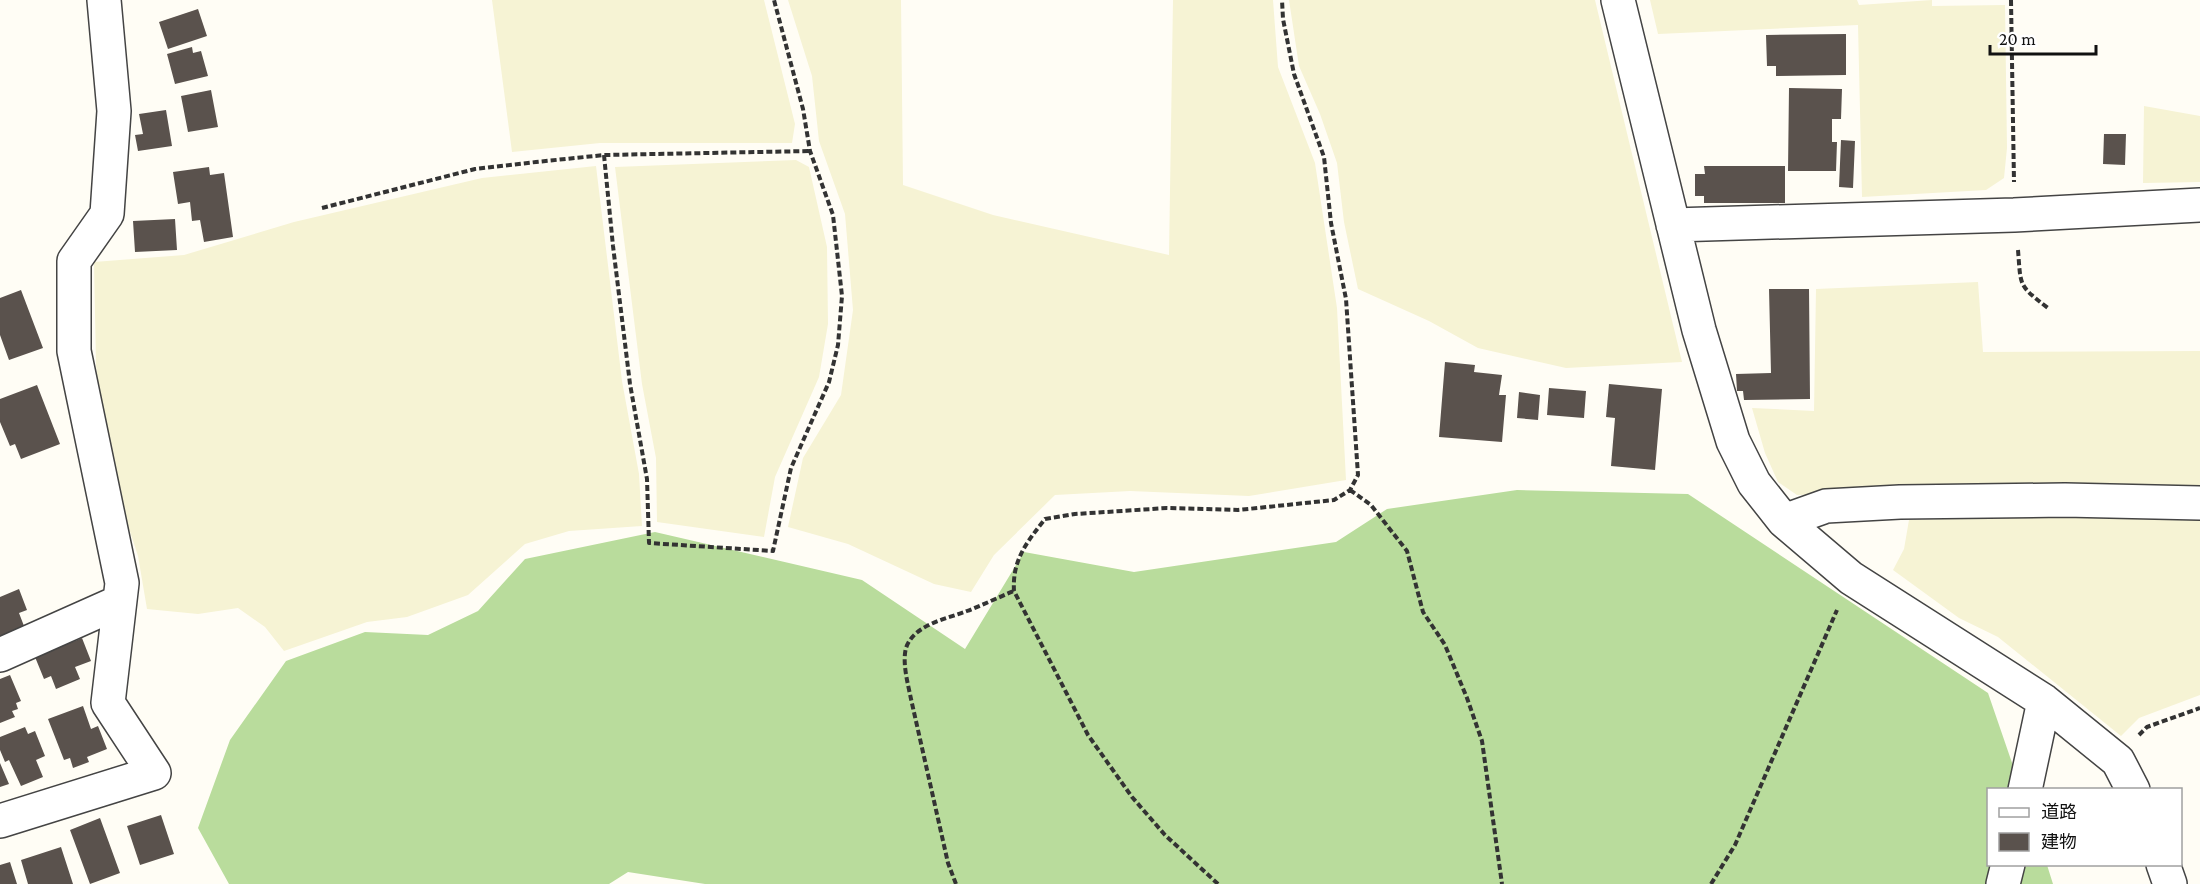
<svg xmlns="http://www.w3.org/2000/svg" width="2200" height="884" font-family="'Crimson Pro','Noto Sans JP',serif">
<style>
.farmland{fill:#f6f3d4}
.forest{fill:#b9dc9c}
.building{fill:#5a524d}
.lines{fill:none;stroke-linecap:round;stroke-linejoin:round}
.minor-casing{stroke:#444;stroke-width:36}
.path{stroke:#333;stroke-width:4;stroke-dasharray:6 3;stroke-linecap:butt}
.minor{stroke:#fff;stroke-width:33}
</style>
<rect width="100%" height="100%" fill="#fffdf5"/>
<path class="farmland" d="M492 0H764L795 124 792 143H600L512 152Z
M788 0H901L903 185 993 215 1169 255 1173 0H1273L1278 67 1315 163 1337 308 1346 480 1249 496 1130 491 1055 495 994 555 971 592 934 584 848 544 788 527 803 458 841 395 853 310 845 214 819 141 812 76Z
M1289 0H1595L1682 362 1566 368 1478 348 1429 321 1358 289 1344 222 1337 163 1320 114 1299 66Z
M1650 0H1857L1859 5 1932 0V6L2005 5 2007 148 2004 178 1986 190 1862 197 1858 25 1658 34Z
M2144 106 2200 116V182L2143 183Z
M796 160 809 167 827 247 828 324 819 377 775 477 764 537 657 522 656 458 642 384 615 167Z
M596 166 622 381 639 474 642 526 569 531 525 544 468 595 407 617 367 622 284 651 265 627 238 608 198 614 147 609 138 556 121 504 105 446 96 365 94 262 184 255 294 222 482 178Z
M1978 282 1983 352 2200 351V485L1797 495 1778 482 1765 453 1752 408 1814 411 1816 289Z
M2200 512V695L2139 718 2121 736 1998 637 1959 618 1893 570 1904 549 1909 520Z"/>
<path class="forest" d="M1517 490 1688 494 1988 693 2021 789 1988 790V864L2047 865 2053 884H705L628 872 609 884H229L198 828 230 740 286 661 365 632 428 635 478 611 525 559 655 532 862 580 965 649 1024 552 1134 572 1336 542 1387 509Z"/>
<path class="building" d="M198 9 207 36 168 49 159 22Z
M1846 34V75L1776 76V66H1767L1766 35Z
M192 47 193 53 201 51 208 76 175 84 167 54Z
M1789 88 1842 89 1841 119H1832V142H1837L1836 171H1788Z
M211 90 218 127 188 132 181 96Z
M166 110 172 146 138 151 135 135 143 134 139 114Z
M2104 134H2126L2125 165 2103 164Z
M1841 140 1855 141 1853 188 1839 187Z
M1704 166H1785V203H1704V196H1695V174H1705Z
M209 167 210 175 224 173 233 237 204 242 200 220 192 221 190 202 178 204 173 172Z
M175 219 177 250 135 252 133 221Z
M1769 289H1809L1810 399 1744 400 1743 391H1737L1736 374 1771 373Z
M21 290 43 348 9 360 0 335V298Z
M1445 362 1475 365 1474 372 1502 375 1499 395H1506L1502 442 1439 437Z
M1609 384 1662 389 1655 470 1611 466 1615 418 1606 417Z
M37 385 60 444 21 459 15 444 10 446 0 422V399Z
M1549 388 1586 391 1584 418 1547 415Z
M1519 392 1540 395 1538 420 1517 418Z
M19 589 27 610 19 613 24 626 0 636V597Z
M82 638 91 661 75 667 80 679 56 689 51 676 44 679 35 657Z
M10 675 21 701 16 703 18 709 12 711 15 717 0 723V679Z
M83 706 91 729 98 726 107 749 87 757 89 762 73 768 70 758 64 760 48 719Z
M25 727 28 734 35 731 45 756 36 760 43 777 21 786 9 760 5 762 0 750V737Z
M0 763 9 784 0 787Z
M161 815 174 854 140 865 127 826Z
M100 818 120 873 90 884 70 830Z
M61 847 73 884H28L21 860Z
M10 862 17 884H0V865Z"/>
<g class="lines">
<defs>
<path id="minor" d="M1618 0 1699 330 1733 441 1754 483 1784 521 1851 578 2044 701 2118 761 2133 790
M1673 225 2014 215 2200 205
M1784 521 1826 506 1900 502 2065 500 2200 503
M0 655 119 602
M2025 790 2044 701
M0 821 154 773 108 703 122 583 74 351V261L107 214 114 111 104 0
M2163 864 2170 884
M2003 884 2008 864"/>
</defs>
<use href="#minor" class="minor-casing"/>
<path class="path" d="M2011 0 2014 182
M604 155 613 246 630 384 647 479 649 543 773 551 791 468 829 382 838 345 842 296 833 215 810 151 803 109 774 0
M322 208 475 169 536 162 604 155 810 151
M2018 250C2021 287 2018 285 2048 308
M1350 490 1371 505 1407 551 1423 612 1445 645 1467 698 1482 741 1502 884
M2139 735 2147 727 2200 708
M956 884 948 863 911 699C908 684 902 663 906 648 914 624 947 619 967 611 983 605 999 597 1014 591
M1218 884 1165 835 1132 797 1088 735 1014 591C1012 560 1027 542 1045 519L1075 514 1167 508 1238 510 1334 500 1350 490 1358 475 1346 299 1331 223 1324 157 1294 74 1283 19 1282 0
M1711 884 1735 845 1837 610"/>
<use href="#minor" class="minor"/>
</g>
<rect x="1987" y="788" width="195" height="78" fill="#ffffff" stroke="#a0a0a0" stroke-width="1.5"/>
<rect x="1999" y="808" width="30" height="9" fill="#ffffff" stroke="#a0a0a0" stroke-width="1.5"/>
<text x="2041" y="818" font-size="18" fill="#111111">道路</text>
<rect x="1999" y="833" width="30" height="18" fill="#5a524d" stroke="#a0a0a0" stroke-width="1.5"/>
<text x="2041" y="848" font-size="18" fill="#111111">建物</text>
<path d="M1990 45v9h106v-9" fill="none" stroke="#111111" stroke-width="3"/>
<text x="1999" y="45" font-size="18" fill="#111111" stroke="#ffffff" stroke-width="4.5" paint-order="stroke">20 m</text>
</svg>
